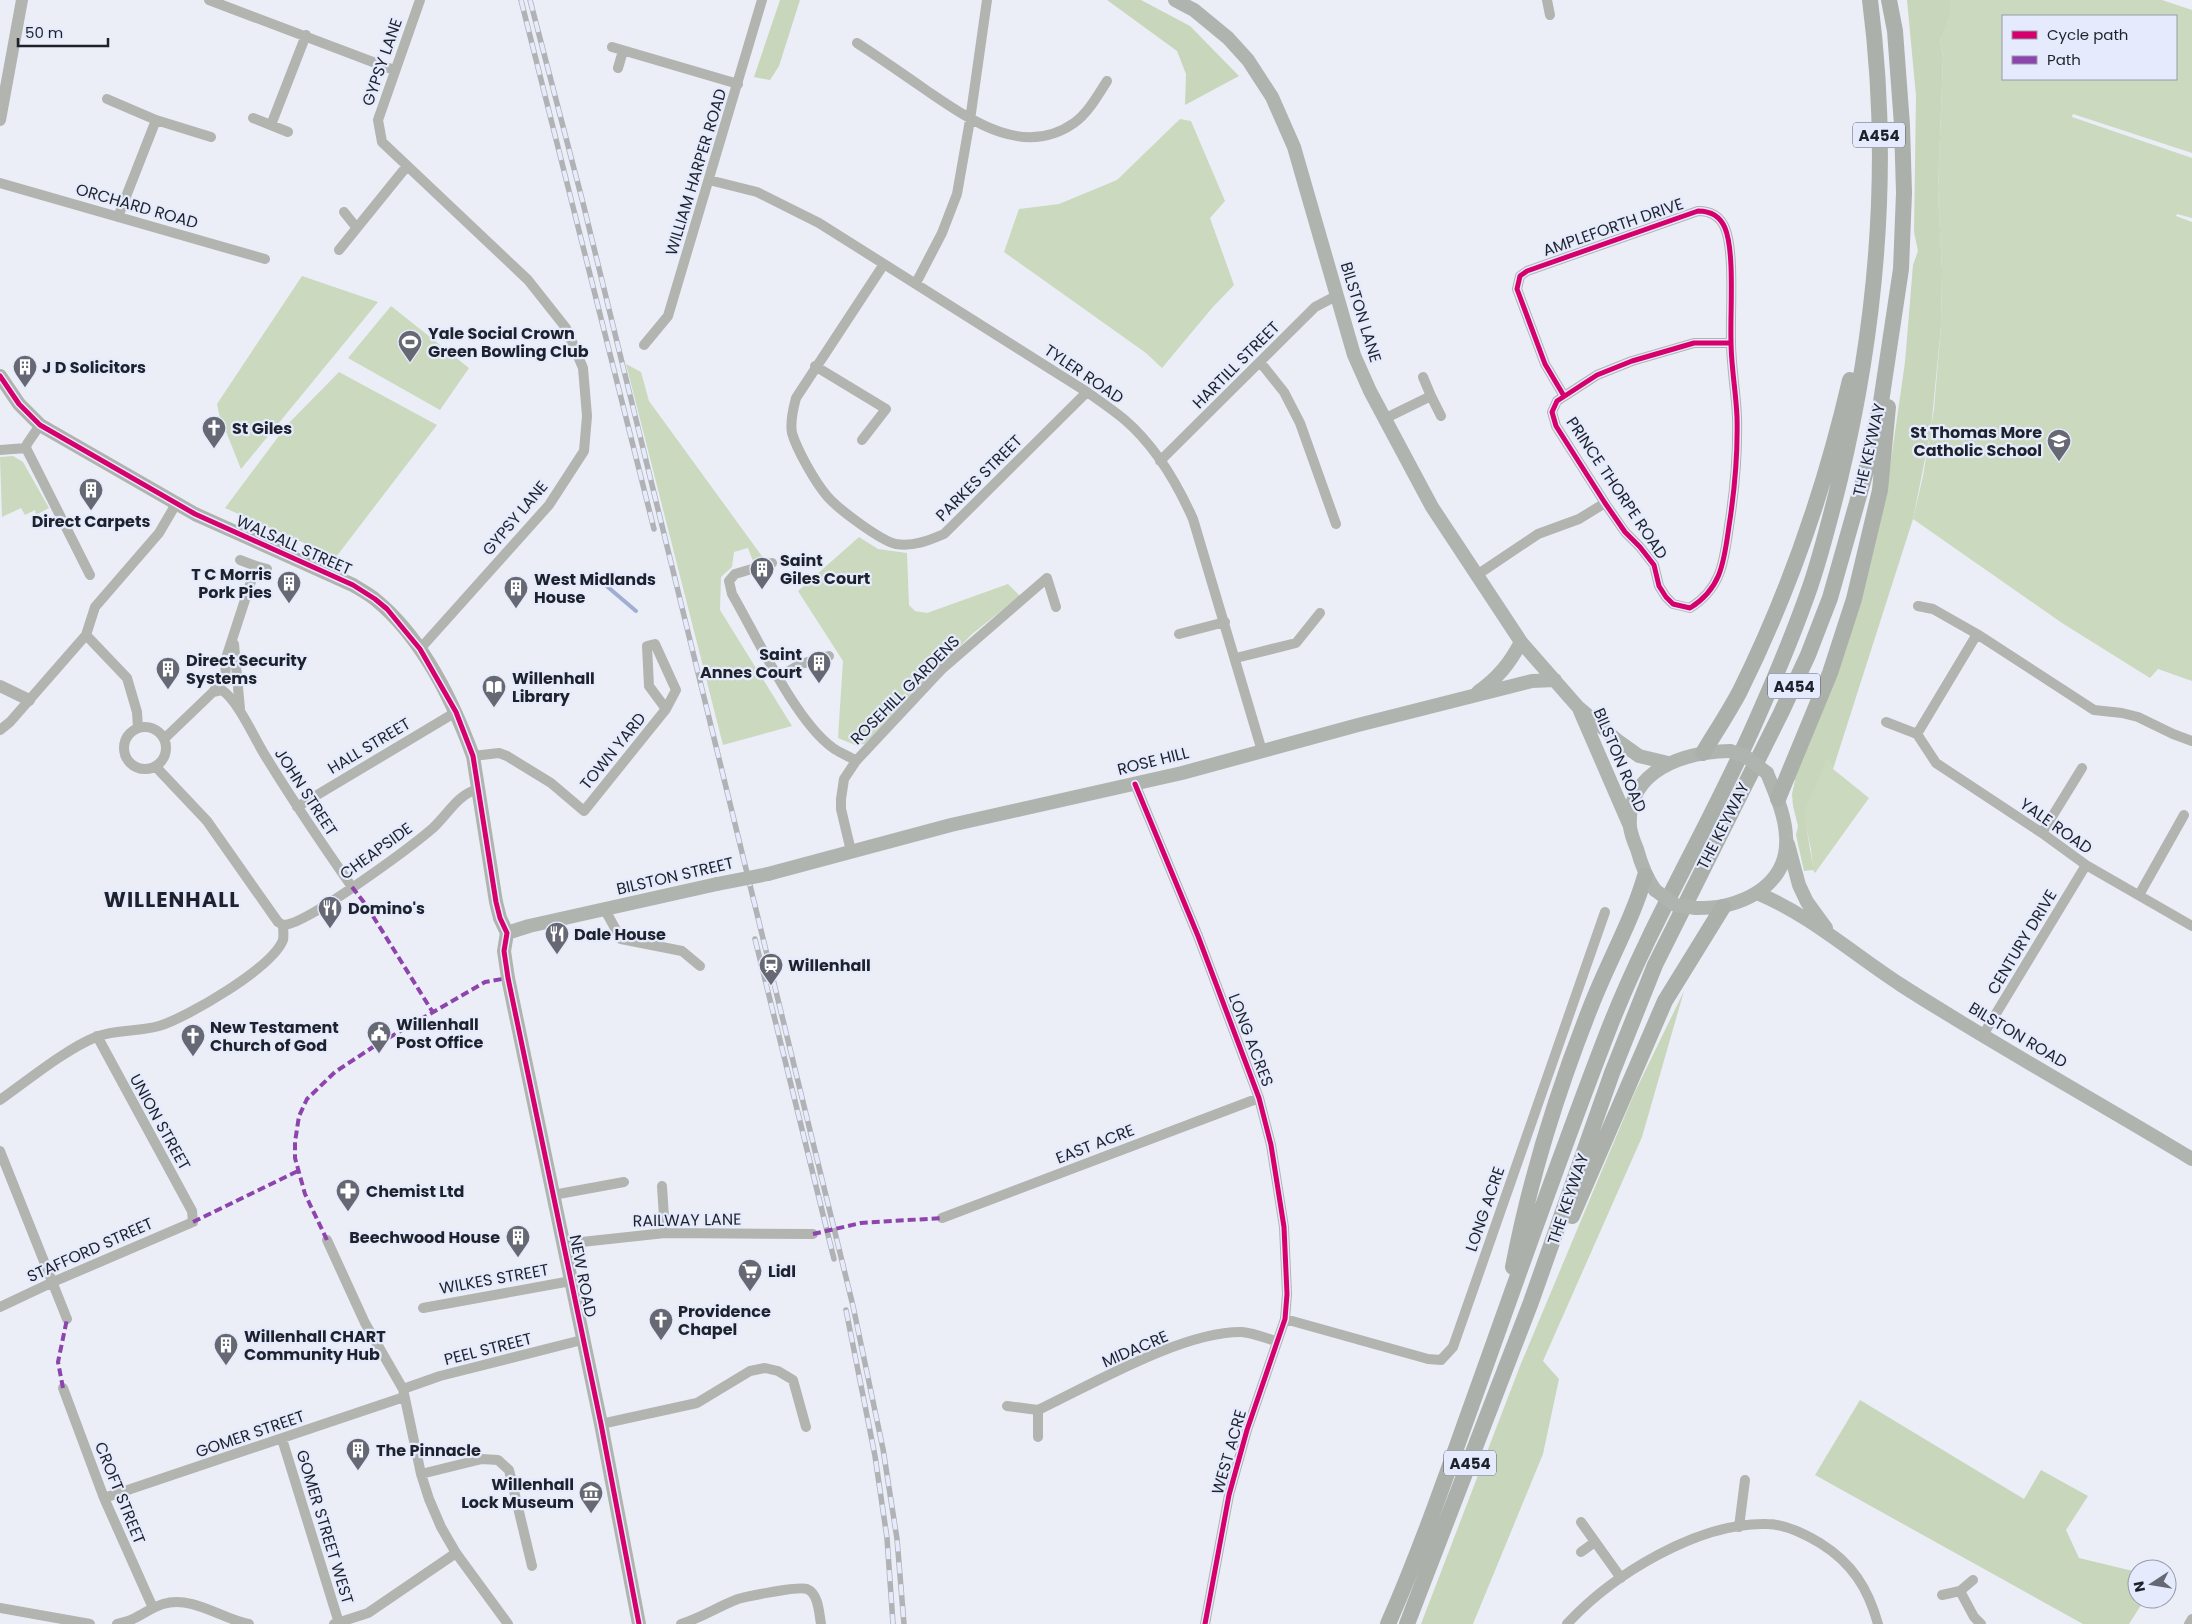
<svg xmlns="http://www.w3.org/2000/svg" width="2192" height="1624" font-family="Poppins,sans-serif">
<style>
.green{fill:#cbd9be;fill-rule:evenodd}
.forest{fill:#c8d6bc}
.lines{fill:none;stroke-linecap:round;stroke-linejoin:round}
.stream{stroke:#a0aed3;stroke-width:4}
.minor{stroke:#b1b4af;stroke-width:10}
.tertiary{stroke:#b1b4af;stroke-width:12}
.secondary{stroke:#b0b4af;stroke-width:14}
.trunk{stroke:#acb0ab;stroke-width:16}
.rail-casing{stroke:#b0b2b5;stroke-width:5.5}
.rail{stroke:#e5ebfd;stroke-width:4;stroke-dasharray:11;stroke-linecap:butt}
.secondary-bridge{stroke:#b0b4af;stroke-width:14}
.quiet{stroke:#8e44ad;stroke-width:4;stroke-dasharray:8 4;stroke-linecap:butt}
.cycleway-casing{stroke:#e5ebfd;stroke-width:8}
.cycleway{stroke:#d6006c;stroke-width:5}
.labels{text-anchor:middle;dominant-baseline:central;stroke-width:4.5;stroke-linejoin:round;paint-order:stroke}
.shield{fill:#e5ebfd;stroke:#5a5e6b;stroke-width:1}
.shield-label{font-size:15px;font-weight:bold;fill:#1e222c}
.street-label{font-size:16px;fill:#1e222c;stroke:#e5ebfd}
.poi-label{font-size:16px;font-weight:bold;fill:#1e222c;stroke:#e5ebfd;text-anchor:start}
.district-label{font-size:21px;font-weight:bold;letter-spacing:1px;fill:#1e222c;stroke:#e5ebfd}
</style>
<rect width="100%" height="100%" fill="#ebeef7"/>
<path class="green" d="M1950 0H2162L2192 10V153L2073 114 2072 117 2192 158V218L2177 214 2176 216 2192 222V681L2158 669 2150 678 2062 623 1913 519 1923 476 1934 409 1941 326 1942 270 1938 191 1943 58 1940 40ZM2003 16H2176V79H2003Z
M1180 119 1191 121 1225 201 1210 218 1234 285 1212 308 1162 368 1146 353 1004 252 1019 209 1059 204 1117 180Z
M302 276 378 302 241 469 219 414 217 404Z
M391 306 469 368 440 410 348 358Z
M626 364 641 372 649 401 764 559 753 561 748 548 734 552 732 567 721 577 720 610 792 726 723 745Z
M339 372 437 425 336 557 225 508 287 425Z
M13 456 23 462 49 508 36 515 35 510 25 515 21 508 2 517 0 457Z
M859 537 878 549 907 553 909 605 915 611 927 613 1008 584 1020 596 972 634 865 744 855 745 838 738 843 661 798 591Z
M1827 757 1833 769 1869 798 1815 873 1813 870 1811 849 1803 813Z"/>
<path class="forest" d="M780 0H800L779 66 770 80 754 77Z
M1107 0H1141L1190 26 1239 76 1185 105 1186 74 1177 51Z
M1907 0H1950V13L1940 40 1943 58 1938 191 1942 270 1941 326 1931 429 1913 519 1833 769 1827 758 1804 813 1813 867V870L1804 871 1796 835 1798 826 1793 806 1792 794 1795 780 1792 778 1890 467 1905 362 1913 265 1918 251 1914 232 1916 96Z
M1684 991 1642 1137 1543 1361 1559 1379 1543 1454 1473 1624H1421L1520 1366 1634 1094Z
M1860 1400 2024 1499 2041 1470 2088 1496 2066 1530 2079 1558 2137 1572V1599H2145L2129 1624H2083L1815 1475Z"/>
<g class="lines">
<path class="stream" d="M596 577 636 611"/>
<path class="minor" d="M209 0 394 70
M1547 0 1550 15
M857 43C880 58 903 74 926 90 969 119 1023 159 1074 123 1088 113 1098 95 1107 81
M612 47 738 84
M618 68 623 51
M107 99 156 120 211 137
M253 118 288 132
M271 125 306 35
M709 180 757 192 819 223 1087 392C1100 401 1113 410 1125 420 1155 446 1177 483 1193 519L1262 751
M0 183 265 259
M344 212 356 227
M118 217 156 120
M339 250 407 166
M884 264 796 398C793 409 790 422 792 433 797 450 815 482 827 496 838 509 881 541 896 544 913 547 930 540 944 534L1087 392
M916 283 942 233 957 194 970 120 987 0
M644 345 668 316 762 0
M1260 362 1284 392 1300 423 1336 524
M815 366 886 409 862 440
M1431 396 1441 416
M1564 396 1545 364 1517 289 1520 276 1527 271 1698 211C1710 211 1720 216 1725 228 1735 252 1730 313 1731 341 1731 366 1736 392 1737 417 1738 456 1735 488 1729 526 1724 561 1722 588 1690 608L1673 604 1666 597 1659 586 1654 565 1640 547 1625 532 1605 503 1556 426 1552 412 1557 401 1597 375 1632 361 1694 343H1731
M1384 419 1431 396 1423 377
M40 425 27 444 26 448 90 575
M0 450 26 448
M1160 461 1307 315 1315 307 1336 296
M772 563 735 574 729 581 732 594C756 635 795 721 833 748 840 753 849 756 856 761
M256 566 267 569
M1477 575 1538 534 1579 519 1605 503
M1918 606 1933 609 1977 634
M1179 634 1225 622
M86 635 127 678 137 712 138 728
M234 644 240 709
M420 649 549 505 584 451 587 416 583 368 566 328 528 280 382 142 378 120 420 0
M1236 658 1296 643 1320 613
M778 677 801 664 829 656
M213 692 225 676 227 655 256 566 240 560
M1886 722 1917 734
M124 748a21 21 0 1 1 42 0a21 21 0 1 1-42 0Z
M0 730 10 722 86 635 95 607 159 533 176 504
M164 739 213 692 222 690C239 702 254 738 266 757 293 801 322 844 352 887
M2192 741 2173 734 2138 717 2122 713 2094 710 1977 634 1917 734 1936 763 2042 833 2086 865 2192 926
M473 756 499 753 507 756 551 783 584 811 666 709 649 686 647 646 655 644 676 690 666 709
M156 767 207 821 278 922 283 925
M1135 784 1198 936 1259 1098 1271 1145 1284 1227 1287 1294 1285 1319 1247 1430 1229 1495 1205 1624
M297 807 456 712
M2042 833 2082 768
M851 851 841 809V799L844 779 856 761 941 670 1047 578 1056 607
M2139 895 2184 815
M605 910 621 939 682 951 700 966
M283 925C305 926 412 846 433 828 448 814 458 794 478 789
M1983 1035 2086 865
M0 1100C27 1081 66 1049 96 1037 115 1029 139 1032 159 1026 188 1017 272 968 283 940 284 936 283 929 283 925
M0 1151 67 1319
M662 1186 665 1233
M553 1195 624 1182
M942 1218 1259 1098
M327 1240 365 1323 403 1389 421 1474 429 1499 441 1527 456 1553 508 1624
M563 1244 665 1233 813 1234
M0 1307 53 1282 193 1222 192 1211 97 1036
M423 1308 571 1281
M1285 1319 1428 1359 1441 1360 1453 1347 1605 912
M63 1388 104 1498 153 1608
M403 1389 440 1376 582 1340
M1007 1406 1038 1410
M601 1424 697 1403 750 1371 765 1368 778 1371 793 1380 806 1427
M1038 1437V1410C1093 1384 1183 1331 1242 1332 1253 1333 1266 1338 1276 1341
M282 1439 339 1623
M421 1474 482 1459 498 1460 509 1470 532 1566
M104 1498 404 1397
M1581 1522 1621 1578
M1739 1527 1745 1480
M1581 1552 1595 1542
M1960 1591 1974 1617 1981 1624
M1942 1595 1960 1591 1973 1580
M0 1608 90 1624
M117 1624C123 1622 130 1621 135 1618 145 1613 153 1607 163 1604 193 1595 221 1619 249 1624
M334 1624 368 1613 456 1553
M681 1624C701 1618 719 1606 738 1599 749 1596 798 1586 807 1589 819 1594 819 1614 821 1624
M1567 1624C1612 1575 1698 1522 1767 1524 1785 1524 1805 1534 1820 1543 1852 1563 1868 1588 1878 1624
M2189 1624 2192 1619"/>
<path class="tertiary" d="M0 120 22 0
M0 686 29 700"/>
<path class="secondary" d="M1175 0 1194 10 1228 38 1248 60 1272 97 1294 147 1354 355 1370 391 1432 507 1521 642 1578 707 1618 741 1639 756 1668 763
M0 376 19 404 40 425 195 514 353 585C361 590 369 594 376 600 422 638 453 701 473 756L496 902 500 918 507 933
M1478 692C1498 678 1510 663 1521 642
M1580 711 1629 824
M1788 844 1799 885 1807 902 1826 928
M768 874 951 825 1182 773 1358 725 1532 681 1555 680
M1655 890C1646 877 1641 864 1637 849 1634 842 1631 834 1630 827 1626 770 1684 752 1730 751
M1757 893C1810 915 1853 954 1901 985 1996 1046 2095 1100 2192 1159
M1696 908C1705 908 1715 908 1723 906 1759 898 1789 876 1786 836 1785 814 1775 793 1767 773
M507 933 504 951 508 978 601 1424 639 1624
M507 933 529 926 717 884"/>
<path class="trunk" d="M1703 753C1715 733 1729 712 1740 691 1789 592 1825 488 1850 380
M1778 799 1830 673 1854 599 1880 490 1888 407
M1572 1216 1665 1001 1723 907
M1513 1267C1530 1178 1558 1089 1591 1006 1608 962 1632 921 1645 876
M1388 1624C1418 1556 1443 1485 1468 1415 1515 1285 1560 1154 1610 1026 1651 922 1710 825 1755 723 1775 678 1794 633 1810 587 1822 552 1831 515 1840 479 1878 321 1891 162 1870 0
M1407 1624 1531 1302 1612 1073 1655 965 1781 713 1808 655 1830 598 1866 471 1881 402 1901 269 1904 193 1902 125 1895 31 1889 0"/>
<defs>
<path id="rail" d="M521 0 654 529
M530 0 583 203 853 1306 883 1449 897 1539 904 1624
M755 939 834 1259
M846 1310 875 1456 887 1538 893 1624"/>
</defs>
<use href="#rail" class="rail-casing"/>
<use href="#rail" class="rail"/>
<path class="secondary-bridge" d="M1730 751 1745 756 1767 773
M717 884 768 874
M1655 890 1675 905 1696 908"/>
<path class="quiet" d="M352 887 366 905 432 1011
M193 1222 298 1171
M813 1234 861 1223 942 1218
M327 1240 305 1194 295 1158V1142L299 1116 307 1099 335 1072 373 1047 485 982 508 978
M63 1388 58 1362 67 1319"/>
<defs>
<path id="cycleway" d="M0 376 19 404 40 425 195 514 353 585 375 599 387 609 420 649 456 712 473 756 496 902 500 918 507 933 504 951 508 978 601 1424 639 1624
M1564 396 1545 364 1517 289 1520 276 1527 271 1698 211C1710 211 1720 216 1725 228 1735 252 1730 313 1731 341 1731 366 1736 392 1737 417 1738 456 1735 488 1729 526 1724 561 1722 588 1690 608L1673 604 1666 597 1659 586 1654 565 1640 547 1625 532 1605 503 1556 426 1552 412 1557 401 1597 375 1632 361 1694 343H1731
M1135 784 1198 936 1259 1098 1271 1145 1284 1227 1287 1294 1285 1319 1247 1430 1229 1495 1205 1624"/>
</defs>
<use href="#cycleway" class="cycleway-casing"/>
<use href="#cycleway" class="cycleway"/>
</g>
<defs>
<symbol id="stadium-pin" viewBox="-11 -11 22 30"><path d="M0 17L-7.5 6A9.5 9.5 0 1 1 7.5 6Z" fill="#666973" stroke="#e5ebfd"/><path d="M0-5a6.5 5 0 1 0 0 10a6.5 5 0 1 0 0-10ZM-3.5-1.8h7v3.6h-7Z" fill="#fff"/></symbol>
<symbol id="building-pin" viewBox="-11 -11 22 30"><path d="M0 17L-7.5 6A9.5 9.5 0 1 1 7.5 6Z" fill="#666973" stroke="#e5ebfd"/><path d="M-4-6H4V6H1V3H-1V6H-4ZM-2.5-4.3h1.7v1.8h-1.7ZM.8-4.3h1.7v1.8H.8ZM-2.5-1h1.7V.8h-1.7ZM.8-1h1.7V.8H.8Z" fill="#fff"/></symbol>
<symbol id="church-pin" viewBox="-11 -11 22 30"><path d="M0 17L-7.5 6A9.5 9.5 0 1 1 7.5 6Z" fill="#666973" stroke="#e5ebfd"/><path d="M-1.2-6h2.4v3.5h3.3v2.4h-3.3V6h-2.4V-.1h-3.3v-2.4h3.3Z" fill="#fff"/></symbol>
<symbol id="school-pin" viewBox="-11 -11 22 30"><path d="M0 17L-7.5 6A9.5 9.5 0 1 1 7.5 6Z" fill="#666973" stroke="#e5ebfd"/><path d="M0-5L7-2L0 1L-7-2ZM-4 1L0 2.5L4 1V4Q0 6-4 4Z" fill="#fff"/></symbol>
<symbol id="library-pin" viewBox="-11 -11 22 30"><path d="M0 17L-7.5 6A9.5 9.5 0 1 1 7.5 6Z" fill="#666973" stroke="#e5ebfd"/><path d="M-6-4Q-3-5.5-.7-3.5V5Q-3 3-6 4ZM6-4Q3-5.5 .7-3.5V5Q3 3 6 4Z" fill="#fff"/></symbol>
<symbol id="restaurant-pin" viewBox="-11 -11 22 30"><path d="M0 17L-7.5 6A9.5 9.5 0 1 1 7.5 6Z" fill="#666973" stroke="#e5ebfd"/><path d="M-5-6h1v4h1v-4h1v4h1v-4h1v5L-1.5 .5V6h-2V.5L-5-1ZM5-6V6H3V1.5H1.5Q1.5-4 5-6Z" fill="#fff"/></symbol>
<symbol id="station-pin" viewBox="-11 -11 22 30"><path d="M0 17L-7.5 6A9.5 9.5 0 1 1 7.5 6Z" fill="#666973" stroke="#e5ebfd"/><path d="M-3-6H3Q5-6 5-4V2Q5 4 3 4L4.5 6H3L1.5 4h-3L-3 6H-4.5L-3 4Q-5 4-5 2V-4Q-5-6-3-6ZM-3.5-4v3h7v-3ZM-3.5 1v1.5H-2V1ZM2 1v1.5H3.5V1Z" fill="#fff"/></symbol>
<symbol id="civic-pin" viewBox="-11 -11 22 30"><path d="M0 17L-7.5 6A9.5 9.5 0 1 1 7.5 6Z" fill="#666973" stroke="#e5ebfd"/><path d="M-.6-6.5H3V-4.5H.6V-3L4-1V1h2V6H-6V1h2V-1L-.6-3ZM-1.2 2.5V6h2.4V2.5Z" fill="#fff"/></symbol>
<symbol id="pharmacy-pin" viewBox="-11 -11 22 30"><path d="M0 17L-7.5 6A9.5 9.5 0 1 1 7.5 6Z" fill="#666973" stroke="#e5ebfd"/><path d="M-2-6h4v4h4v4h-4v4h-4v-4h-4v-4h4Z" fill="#fff"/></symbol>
<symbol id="supermarket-pin" viewBox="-11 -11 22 30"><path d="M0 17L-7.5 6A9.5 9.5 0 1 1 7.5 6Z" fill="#666973" stroke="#e5ebfd"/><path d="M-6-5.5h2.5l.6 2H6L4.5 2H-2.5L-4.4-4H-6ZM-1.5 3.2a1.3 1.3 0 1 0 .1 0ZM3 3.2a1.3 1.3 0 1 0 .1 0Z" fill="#fff"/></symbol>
<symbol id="museum-pin" viewBox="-11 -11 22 30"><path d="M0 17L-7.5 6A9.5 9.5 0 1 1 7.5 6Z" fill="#666973" stroke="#e5ebfd"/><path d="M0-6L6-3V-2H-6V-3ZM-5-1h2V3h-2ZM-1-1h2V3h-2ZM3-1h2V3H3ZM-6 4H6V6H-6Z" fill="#fff"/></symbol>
</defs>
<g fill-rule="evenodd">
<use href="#stadium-pin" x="396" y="328" width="28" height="38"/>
<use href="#building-pin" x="11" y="353" width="28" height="38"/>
<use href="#church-pin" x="200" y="414" width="28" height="38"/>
<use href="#school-pin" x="2045" y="427" width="28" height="38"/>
<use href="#building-pin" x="77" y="476" width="28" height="38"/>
<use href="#building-pin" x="748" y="555" width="28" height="38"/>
<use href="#building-pin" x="275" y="569" width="28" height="38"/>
<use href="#building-pin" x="502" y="574" width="28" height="38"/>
<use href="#building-pin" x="805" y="649" width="28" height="38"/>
<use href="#building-pin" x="154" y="655" width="28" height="38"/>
<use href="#library-pin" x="480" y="673" width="28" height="38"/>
<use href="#restaurant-pin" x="316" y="894" width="28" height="38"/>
<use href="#restaurant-pin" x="543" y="920" width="28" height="38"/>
<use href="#station-pin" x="757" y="951" width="28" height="38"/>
<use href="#civic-pin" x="365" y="1019" width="28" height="38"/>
<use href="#church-pin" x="179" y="1022" width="28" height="38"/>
<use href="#pharmacy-pin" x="334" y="1177" width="28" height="38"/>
<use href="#building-pin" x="504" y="1223" width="28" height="38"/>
<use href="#supermarket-pin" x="736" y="1257" width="28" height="38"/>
<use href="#church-pin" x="647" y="1306" width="28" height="38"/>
<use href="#building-pin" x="212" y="1331" width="28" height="38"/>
<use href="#building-pin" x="344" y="1436" width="28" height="38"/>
<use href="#museum-pin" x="577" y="1479" width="28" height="38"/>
</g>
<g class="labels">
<g class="shield">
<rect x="1853" y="122.5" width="52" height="25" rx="4"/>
<rect x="1768" y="673.5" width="52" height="25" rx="4"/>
<rect x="1444" y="1450.5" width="52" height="25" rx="4"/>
</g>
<g class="shield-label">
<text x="1879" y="135">A454</text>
<text x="1794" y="686">A454</text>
<text x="1470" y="1463">A454</text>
</g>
<g class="street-label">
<text transform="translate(382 62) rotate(-71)">GYPSY LANE</text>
<text transform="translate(696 172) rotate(-73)">WILLIAM HARPER ROAD</text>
<text transform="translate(137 206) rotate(16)">ORCHARD ROAD</text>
<text transform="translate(1613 227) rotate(-19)">AMPLEFORTH DRIVE</text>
<text transform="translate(1361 312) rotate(73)">BILSTON LANE</text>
<text transform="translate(1236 365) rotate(-45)">HARTILL STREET</text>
<text transform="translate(1084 374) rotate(34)">TYLER ROAD</text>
<text transform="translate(1869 450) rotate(-77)">THE KEYWAY</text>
<text transform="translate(979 478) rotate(-45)">PARKES STREET</text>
<text transform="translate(1617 488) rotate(56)">PRINCE THORPE ROAD</text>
<text transform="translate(515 518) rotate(-50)">GYPSY LANE</text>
<text transform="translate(294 545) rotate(24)">WALSALL STREET</text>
<text transform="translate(905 690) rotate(-45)">ROSEHILL GARDENS</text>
<text transform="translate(369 746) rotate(-31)">HALL STREET</text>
<text transform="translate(613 751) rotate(-51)">TOWN YARD</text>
<text transform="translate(1620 760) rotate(67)">BILSTON ROAD</text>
<text transform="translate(1153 761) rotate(-14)">ROSE HILL</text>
<text transform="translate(306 792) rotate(57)">JOHN STREET</text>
<text transform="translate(1723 826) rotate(-63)">THE KEYWAY</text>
<text transform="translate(2056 826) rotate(35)">YALE ROAD</text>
<text transform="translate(376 851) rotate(-36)">CHEAPSIDE</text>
<text transform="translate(675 876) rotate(-13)">BILSTON STREET</text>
<text transform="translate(2022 942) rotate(-59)">CENTURY DRIVE</text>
<text transform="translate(2018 1035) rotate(31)">BILSTON ROAD</text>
<text transform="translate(1251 1040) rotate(69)">LONG ACRES</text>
<text transform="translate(160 1122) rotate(61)">UNION STREET</text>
<text transform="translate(1095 1144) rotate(-21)">EAST ACRE</text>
<text transform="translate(1568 1199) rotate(-71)">THE KEYWAY</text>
<text transform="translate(1485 1209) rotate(-71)">LONG ACRE</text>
<text transform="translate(687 1220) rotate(-1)">RAILWAY LANE</text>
<text transform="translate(90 1250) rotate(-24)">STAFFORD STREET</text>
<text transform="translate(583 1276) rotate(79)">NEW ROAD</text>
<text transform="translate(494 1279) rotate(-10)">WILKES STREET</text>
<text transform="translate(488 1349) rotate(-14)">PEEL STREET</text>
<text transform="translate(1135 1349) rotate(-23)">MIDACRE</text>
<text transform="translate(250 1434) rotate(-19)">GOMER STREET</text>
<text transform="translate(1229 1452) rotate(-74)">WEST ACRE</text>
<text transform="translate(120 1493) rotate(68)">CROFT STREET</text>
<text transform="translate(325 1527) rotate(73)">GOMER STREET WEST</text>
</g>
<g class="poi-label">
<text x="428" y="333">Yale Social Crown<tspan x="428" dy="18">Green Bowling Club</tspan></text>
<text x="42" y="367">J D Solicitors</text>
<text x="232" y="428">St Giles</text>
<text x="2042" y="432" text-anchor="end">St Thomas More<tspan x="2042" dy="18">Catholic School</tspan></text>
<text x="91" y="521" text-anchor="middle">Direct Carpets</text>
<text x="780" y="560">Saint<tspan x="780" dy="18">Giles Court</tspan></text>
<text x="272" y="574" text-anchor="end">T C Morris<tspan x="272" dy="18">Pork Pies</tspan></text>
<text x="534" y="579">West Midlands<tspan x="534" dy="18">House</tspan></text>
<text x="802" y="654" text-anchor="end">Saint<tspan x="802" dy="18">Annes Court</tspan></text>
<text x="186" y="660">Direct Security<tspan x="186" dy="18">Systems</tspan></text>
<text x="512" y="678">Willenhall<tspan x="512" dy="18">Library</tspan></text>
<text x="348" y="908">Domino's</text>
<text x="574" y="934">Dale House</text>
<text x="788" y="965">Willenhall</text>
<text x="396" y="1024">Willenhall<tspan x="396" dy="18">Post Office</tspan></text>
<text x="210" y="1027">New Testament<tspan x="210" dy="18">Church of God</tspan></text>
<text x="366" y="1191">Chemist Ltd</text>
<text x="500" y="1237" text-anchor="end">Beechwood House</text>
<text x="768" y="1271">Lidl</text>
<text x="678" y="1311">Providence<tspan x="678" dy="18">Chapel</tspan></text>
<text x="244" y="1336">Willenhall CHART<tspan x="244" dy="18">Community Hub</tspan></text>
<text x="376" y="1450">The Pinnacle</text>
<text x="574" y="1484" text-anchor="end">Willenhall<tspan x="574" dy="18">Lock Museum</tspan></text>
</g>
<g class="district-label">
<text x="172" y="899">WILLENHALL</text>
</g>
</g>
<rect x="2002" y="15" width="175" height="65" fill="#e5ebfd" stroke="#959ba9"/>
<rect x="2012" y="31" width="25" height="8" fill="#d6006c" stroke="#959ba9"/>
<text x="2047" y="40" font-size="15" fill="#1e222c">Cycle path</text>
<rect x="2012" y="56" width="25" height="8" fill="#8e44ad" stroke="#959ba9"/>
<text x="2047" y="65" font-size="15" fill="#1e222c">Path</text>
<g transform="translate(2152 1584) rotate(258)"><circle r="24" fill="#e5ebfd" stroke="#959ba9"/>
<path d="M0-4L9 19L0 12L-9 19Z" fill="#666973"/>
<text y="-8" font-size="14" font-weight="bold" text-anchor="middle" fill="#1e222c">N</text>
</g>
<path d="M18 38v8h90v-8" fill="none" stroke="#1e222c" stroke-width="2.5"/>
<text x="25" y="38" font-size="15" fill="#1e222c" stroke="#e5ebfd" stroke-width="4" paint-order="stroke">50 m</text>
</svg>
